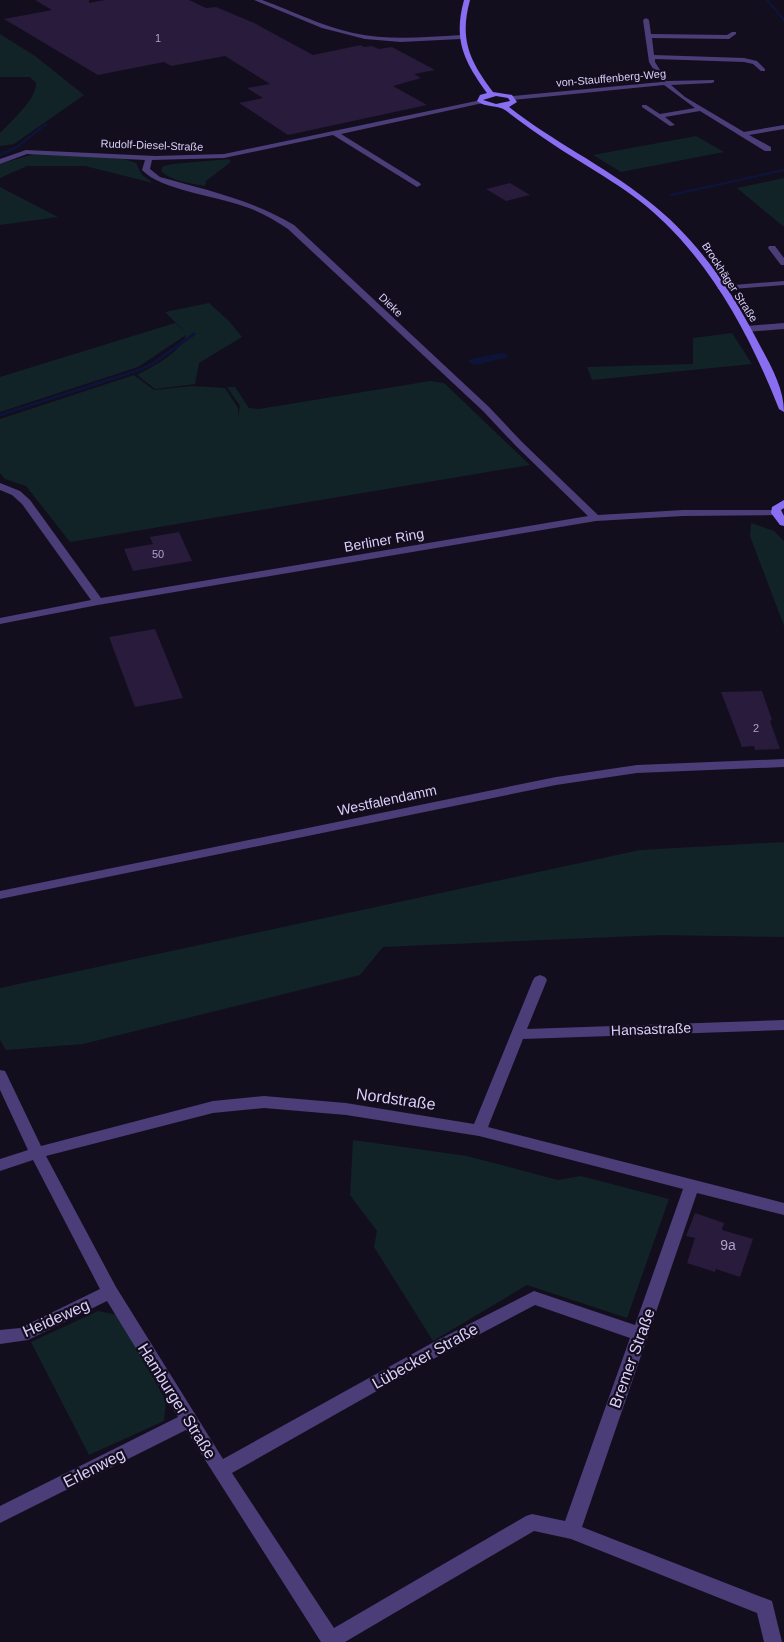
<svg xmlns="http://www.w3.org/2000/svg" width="784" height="1642" font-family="Arial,sans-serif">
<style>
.green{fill:#112326}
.water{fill:#0d1437}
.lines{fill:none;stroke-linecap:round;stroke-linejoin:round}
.stream-far1{stroke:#0d1437;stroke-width:2.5}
.stream{stroke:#0d1437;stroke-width:3}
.building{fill:#281b3c}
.street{fill:#4a3d78;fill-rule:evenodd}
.secondary{fill:#8a6ef2;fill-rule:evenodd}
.labels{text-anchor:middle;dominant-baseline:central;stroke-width:4.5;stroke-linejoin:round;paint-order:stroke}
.number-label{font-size:11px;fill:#aea1cb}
.far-street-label{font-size:11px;fill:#dbcefb;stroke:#130e1d}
.street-label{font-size:14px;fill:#dbcefb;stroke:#130e1d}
.near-number-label{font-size:14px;fill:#aea1cb}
.near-street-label{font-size:16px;fill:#dbcefb;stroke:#130e1d}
</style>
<rect width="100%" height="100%" fill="#130e1d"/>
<path class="green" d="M0 34 35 56 84 95 14 144 0 146V133C11 121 37 99 36 83L30 77H0Z
M696 136 724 152 621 172 593 155Z
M37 153 124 159 136 163 142 175 153 183 85 166H27L0 178V164Z
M229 159 231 162 206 181 205 186C190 183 172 182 161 171L163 166 173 164Z
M784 178V227L737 188Z
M0 187 58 217 0 225Z
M209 303 229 321 242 337 199 363 195 384 155 389 137 375C154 366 180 353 186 335L138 367 0 412V377L175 323 187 334 165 312Z
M732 333 752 364 592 380 587 367 693 364V338Z
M134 375 154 390 193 386 225 388 238 408V417L240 406 227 387H235L249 408 259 409 430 381 444 383 530 465 70 542 26 486 5 479 0 473V419Z
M751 523 774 531 784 541V626L750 536Z
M784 842V937L661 935 383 947 360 975 83 1044 6 1050 0 1040V988L640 850Z
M353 1140 467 1156 558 1180 581 1176 669 1199 627 1318 527 1285 433 1341 374 1247 377 1231 350 1195Z
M98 1311 118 1315 166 1401 164 1421 89 1455 31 1342Z"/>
<path class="water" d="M500 353H504L509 357 477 365 470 363 468 360Z"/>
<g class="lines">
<path class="stream-far1" d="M767 0 784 20
M0 155 17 147 46 124
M671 195 784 170"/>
<path class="stream" d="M0 415 139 370 152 364 194 334"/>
</g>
<path class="building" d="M35 0H89V3L105 0H189L206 8 216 7 254 23 313 55 361 45 364 47 372 46 379 49 392 47 435 70 414 74 421 78 393 86 427 105 288 135 239 103 263 98 247 88 270 84 225 56 171 66 164 62 98 75 4 19 52 10Z
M510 183 530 195 506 201 486 189Z
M179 532 192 561 133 571 124 549 153 544 150 537Z
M155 629 183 698 135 707 109 637Z
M762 691 772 720 770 721 780 749 755 750 754 746 742 747 721 692Z
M695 1213 724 1223 722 1230 753 1239 740 1277 716 1269 715 1272 687 1263 695 1238 686 1236Z"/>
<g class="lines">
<path class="street" d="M254 0H262C292 11 322 26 353 33 389 41 425 37 461 35L464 37 461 39 401 42 365 39 322 28Z
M646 18 649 20 651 34 727 35 732 32H736V34L729 39 652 38 654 55 744 58 757 61 765 69V71H761L753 64 744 62 655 59V62L667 81 714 80V82L712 83 671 85 685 97 744 132 784 125V129L749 135 771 147V151H765L700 111 665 117 675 125 670 126 642 107V105H646L660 114 695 108 664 85 513 100 510 98 513 96 661 82 649 62 643 20Z
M481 100 484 102 483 103 341 134 420 183 421 185 417 187 333 135 224 158 152 160 150 169 160 177C206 190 253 200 294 225L489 407 522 442 598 515 683 510H776L780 511V515L683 516 596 521 98 605 0 624V618L91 600 22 504 12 495 0 490V483L20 491 30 500 101 598 588 516 516 446 483 411 288 229C274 220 260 211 243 206 216 196 161 190 142 170L145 160 27 154 0 164V159L26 150 155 156 224 154Z
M769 246H775L784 258V265H781L768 248Z
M784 281V285L721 290 717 288 721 286Z
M784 323V329L747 332 743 329 747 326Z
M784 759V767L637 773 556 785 0 899V891L556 777 637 765Z
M540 975 545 977 547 980 527 1029 784 1020V1030L523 1039 488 1127 784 1203V1215L697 1193 582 1527 772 1601 782 1642H764L757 1613 571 1539 534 1531 345 1642H321L186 1430 0 1523V1506L178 1417 107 1301 28 1340 0 1344V1330L20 1328 100 1289 33 1160 0 1171V1159L28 1150 0 1090V1070L5 1071 7 1075 41 1146 213 1101 264 1096 346 1103 474 1124 533 980 535 977ZM264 1108 346 1115 479 1136 683 1189 635 1325 534 1291 432 1343 223 1459 116 1287 46 1156 213 1113ZM535 1305 630 1338 565 1521 532 1514 526 1516 334 1628 232 1473 444 1353Z"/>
<path class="secondary" d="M464 0H470C459 40 470 61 493 92L512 95 517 102 509 107C552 141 603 165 647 200 694 236 729 286 756 338 768 361 784 386 784 412L779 409C752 341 718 275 665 223 633 191 592 170 554 145 537 134 521 122 505 110 498 105 486 108 477 101L480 95 487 93C464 61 453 40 464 0ZM496 96 508 98 510 101 496 104 483 100Z
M784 500V508L781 510 784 516V526L780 525 771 513 772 507Z"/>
</g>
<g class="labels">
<g class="number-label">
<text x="158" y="38">1</text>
<text x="158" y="554">50</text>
<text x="756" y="728">2</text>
</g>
<g class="far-street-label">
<text transform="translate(611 78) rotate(-5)">von-Stauffenberg-Weg</text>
<text transform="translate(152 145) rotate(2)">Rudolf-Diesel-Straße</text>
<text transform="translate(730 282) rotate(57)">Brockhäger Straße</text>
<text transform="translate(391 305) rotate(44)">Dieke</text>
</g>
<g class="street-label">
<text transform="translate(384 540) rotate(-10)">Berliner Ring</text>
<text transform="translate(387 800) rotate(-12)">Westfalendamm</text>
<text transform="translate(651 1029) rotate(-2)">Hansastraße</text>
</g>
<g class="near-number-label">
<text x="728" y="1245">9a</text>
</g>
<g class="near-street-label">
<text transform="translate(396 1099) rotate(8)">Nordstraße</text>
<text transform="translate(56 1318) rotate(-24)">Heideweg</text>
<text transform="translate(425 1356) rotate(-29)">Lübecker Straße</text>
<text transform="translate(632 1358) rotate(-70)">Bremer Straße</text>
<text transform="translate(177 1401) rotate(58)">Hamburger Straße</text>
<text transform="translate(94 1468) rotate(-27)">Erlenweg</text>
</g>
</g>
</svg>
